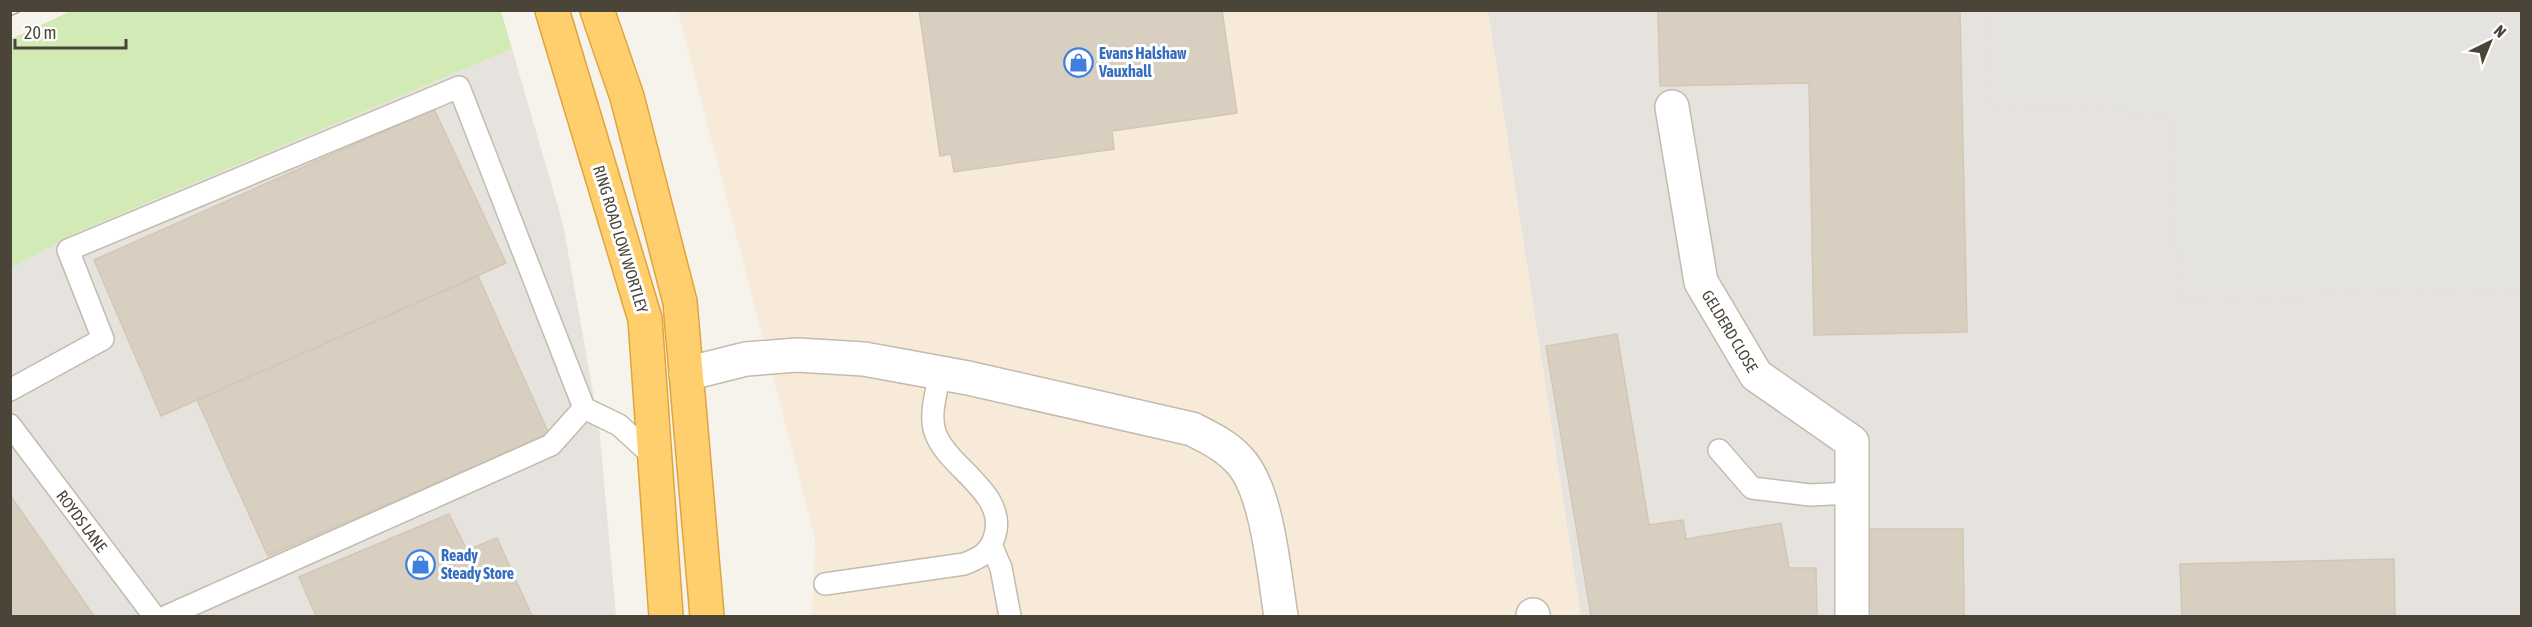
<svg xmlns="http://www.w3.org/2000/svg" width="2532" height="627" font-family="'Asap Condensed',sans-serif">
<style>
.commercial{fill:#f7ead8}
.industrial{fill:#e6e2dd}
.green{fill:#d2eab5}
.parking{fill:#e5e3e0}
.building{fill:#d8cfc1;stroke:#d3c7b4;stroke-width:1.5}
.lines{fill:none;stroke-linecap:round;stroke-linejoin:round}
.lane-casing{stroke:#c2bbae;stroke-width:24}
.street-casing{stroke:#c2bbae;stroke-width:36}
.highway-casing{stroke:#e0a43c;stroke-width:36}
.lane{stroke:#fff;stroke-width:21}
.street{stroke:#fff;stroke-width:33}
.highway{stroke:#ffcf6e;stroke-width:33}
.rail-casing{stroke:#9a9a9a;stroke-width:7}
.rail{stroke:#fff;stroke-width:4.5;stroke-dasharray:14;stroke-linecap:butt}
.labels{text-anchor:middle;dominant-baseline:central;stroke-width:6;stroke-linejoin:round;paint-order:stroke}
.shop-label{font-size:16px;font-weight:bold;fill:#366cbe;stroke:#fff;text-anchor:start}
.street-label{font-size:16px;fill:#4b4439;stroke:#fff}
</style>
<rect width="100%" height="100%" fill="#f6f3ec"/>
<path class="commercial" d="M678 11H1488L1581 616H812L815 538Z"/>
<path class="industrial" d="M1488 11H2521V616H1581Z
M512 49 563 224 599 426 616 616H11V268L81 231Z"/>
<path class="green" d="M71 11H501L512 49 81 231 11 268V39Z"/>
<path class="parking" d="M1986 11H2521V289L2179 300 2169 114 1989 104Z"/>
<path class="building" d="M919 10H1222L1237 113 1112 131 1114 149 954 172 951 154 940 156Z
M1658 10H1960L1967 332 1814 335 1809 83 1660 86Z
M434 109 506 263 161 416 94 260Z
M478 276 549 434 268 556 197 400Z
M1617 334 1649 525 1683 520 1686 539 1781 523 1789 568H1816L1817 616H1591L1546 346Z
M10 495 94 616H10Z
M449 514 467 550 497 538 532 616H316L299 577Z
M1868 529H1963L1964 616H1868Z
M2394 559 2395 616H2182L2180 564Z"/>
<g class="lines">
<defs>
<path id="lane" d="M10 390 103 339 68 250 459 87 584 408 551 445 167 616
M584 408 619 425 655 458
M10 425 154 616
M1719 450 1752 488 1810 495 1852 493
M992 547 1001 568 1010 616
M825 584 964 564C980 558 990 553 995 535 1007 492 947 468 935 432 929 414 937 391 940 373"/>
<path id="street" d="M1672 107 1701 282 1756 375 1852 442V616
M686 374 746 359 797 355 864 359 968 378 1192 429C1208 437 1225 445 1238 459 1268 488 1274 575 1281 616
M1533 615V616"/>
<path id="highway" d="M552 10 645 319 666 616
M597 10 627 97 680 302 707 616"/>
</defs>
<use href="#lane" class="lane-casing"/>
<use href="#street" class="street-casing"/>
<use href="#highway" class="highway-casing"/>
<use href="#lane" class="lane"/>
<use href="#street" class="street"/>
<use href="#highway" class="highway"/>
<defs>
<path id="rail" d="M10 13 17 10"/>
</defs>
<use href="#rail" class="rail-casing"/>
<use href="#rail" class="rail"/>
</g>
<defs>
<symbol id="shop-ring" viewBox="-11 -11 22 22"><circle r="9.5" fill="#fff" stroke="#3f7fe0" stroke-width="1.5"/><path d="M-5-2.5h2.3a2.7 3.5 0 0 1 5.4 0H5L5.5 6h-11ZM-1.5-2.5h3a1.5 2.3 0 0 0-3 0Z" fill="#3f7fe0"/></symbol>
</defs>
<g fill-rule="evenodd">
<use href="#shop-ring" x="1062" y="46" width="33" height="33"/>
<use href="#shop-ring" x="404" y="548" width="33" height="33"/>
</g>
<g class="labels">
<g class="shop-label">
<text x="1099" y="53">Evans Halshaw<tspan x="1099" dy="18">Vauxhall</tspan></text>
<text x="441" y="555">Ready<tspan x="441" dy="18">Steady Store</tspan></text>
</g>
<g class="street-label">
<text transform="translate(621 239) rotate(73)">RING ROAD LOW WORTLEY</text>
<text transform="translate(1730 331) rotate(59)">GELDERD CLOSE</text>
<text transform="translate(82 521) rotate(53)">ROYDS LANE</text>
</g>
</g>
<rect width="2532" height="627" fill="none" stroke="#4b4439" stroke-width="24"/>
<g transform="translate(2490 42) rotate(43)" stroke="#ffffff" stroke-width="4.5" paint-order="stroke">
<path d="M0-4.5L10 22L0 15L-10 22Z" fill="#4b4439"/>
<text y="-9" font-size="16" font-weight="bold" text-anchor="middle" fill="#4b4439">N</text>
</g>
<path d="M15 39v9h111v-9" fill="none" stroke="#4b4439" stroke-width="3"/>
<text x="24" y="39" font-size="18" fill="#4b4439" stroke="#ffffff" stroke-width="4.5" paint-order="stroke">20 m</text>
</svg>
